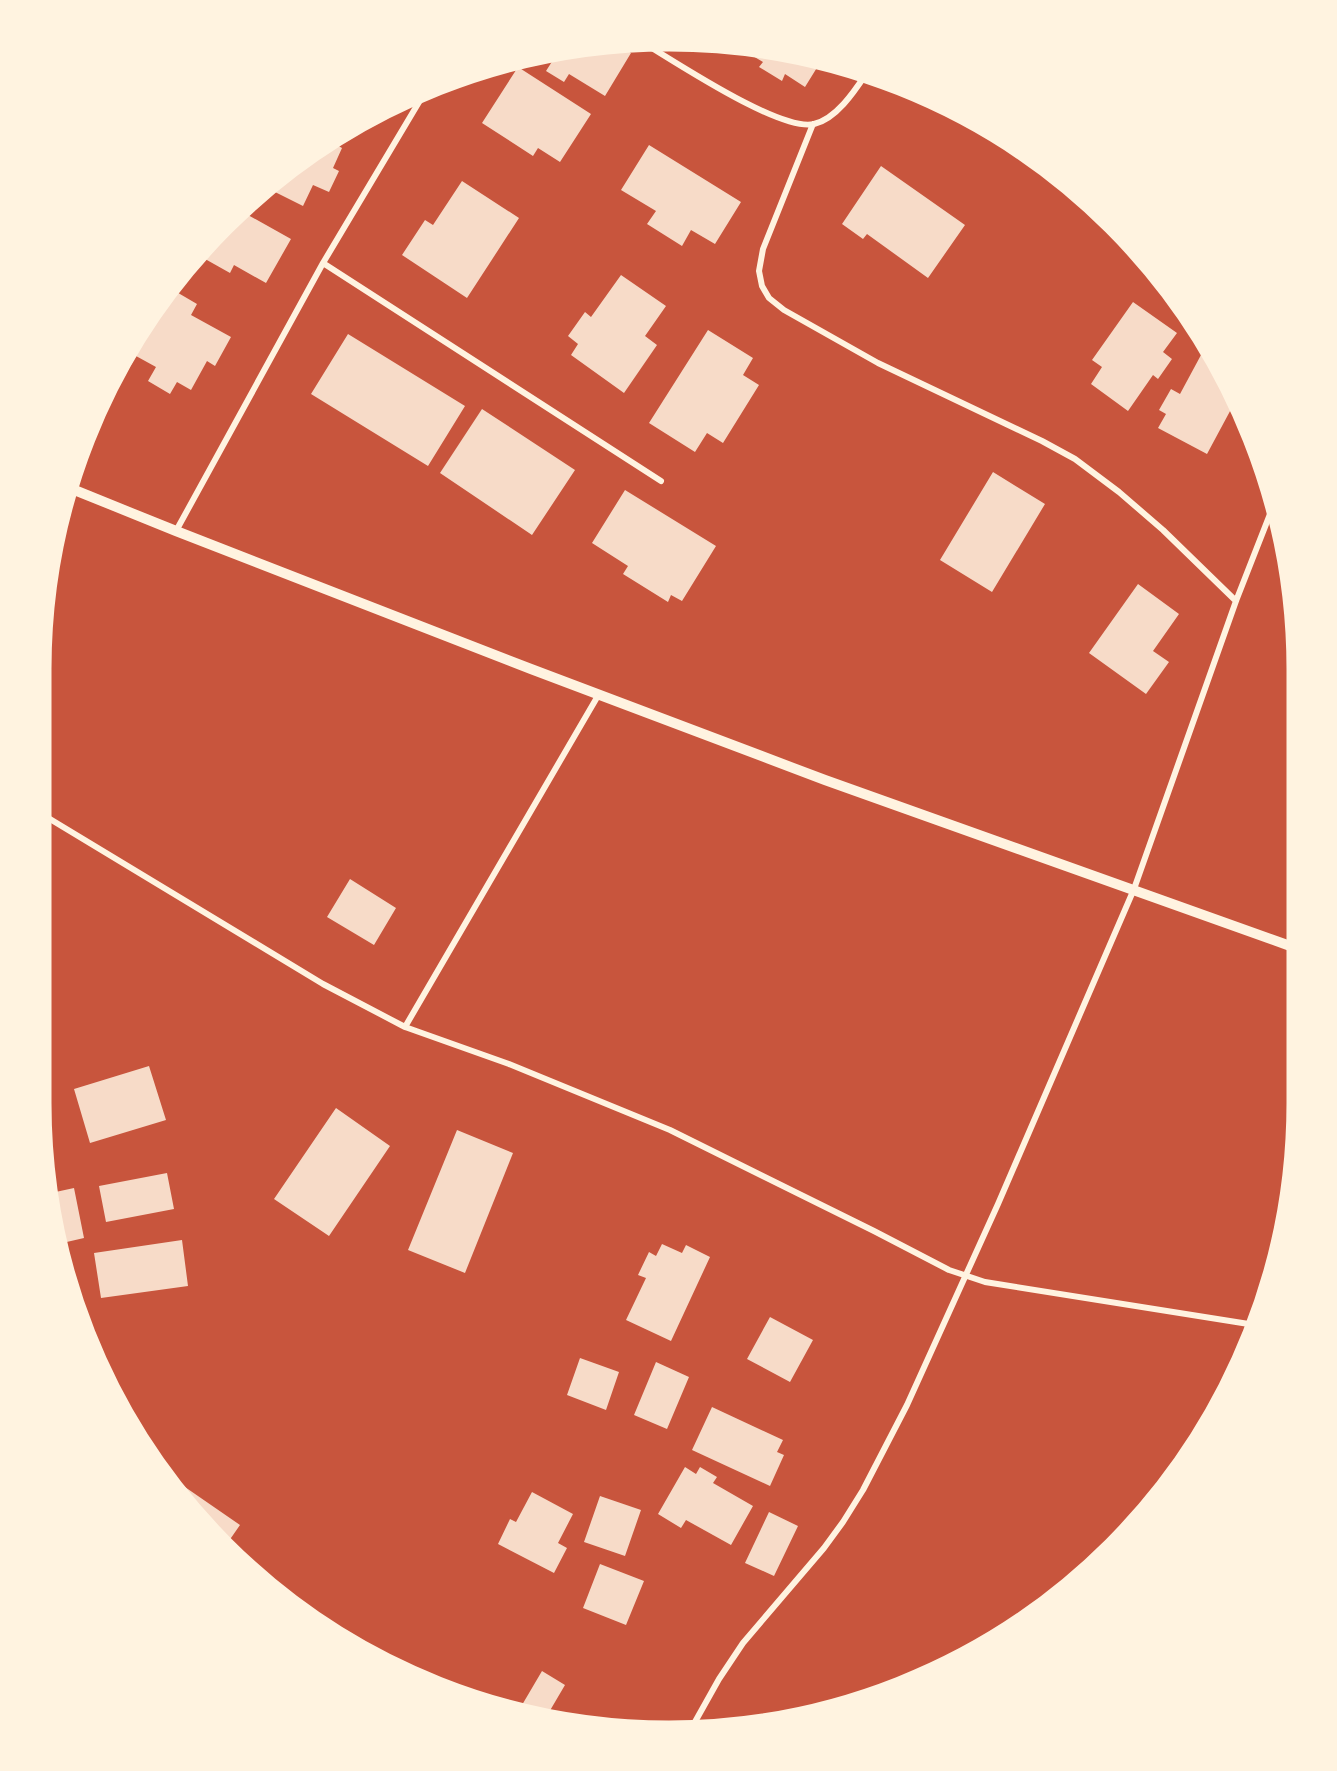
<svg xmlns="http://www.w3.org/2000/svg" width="1337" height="1771" font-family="'Archivo Narrow',sans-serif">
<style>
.building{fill:#f7dbc8}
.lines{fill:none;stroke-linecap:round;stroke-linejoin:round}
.minor{stroke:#fff3e0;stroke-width:6}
.tertiary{stroke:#fff3e0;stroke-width:10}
.rim{fill:none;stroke:#fff3e0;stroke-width:3}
</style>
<rect width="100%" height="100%" fill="#c8553d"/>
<path class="building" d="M617 44 631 53 605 96 569 74 564 82 546 71 553 60 541 53Z
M736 46 791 51 816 58 813 63 818 66 805 87 785 74 782 81 759 67 763 62Z
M518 67 591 114 560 162 538 148 533 156 482 123Z
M328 140 342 148 333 168 339 171 329 192 313 185 303 206 267 188 318 145Z
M649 145 741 202 715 244 691 230 682 246 647 224 656 211 621 190Z
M881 166 965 225 928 278 867 234 863 239 842 224Z
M462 181 519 218 467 298 402 255 425 220 433 225Z
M239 210 291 239 266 283 234 265 230 273 198 255 203 247 224 223Z
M621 275 666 306 645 336 657 345 624 393 571 355 578 344 568 336 585 312 591 317Z
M168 287 197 304 191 315 231 337 215 366 207 361 191 390 177 382 170 394 148 381 156 367 136 356 128 370 120 365Z
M1133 302 1177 333 1163 352 1172 359 1158 379 1153 375 1128 411 1091 384 1102 367 1092 360Z
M708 330 753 358 743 375 759 385 723 443 707 433 695 452 649 423Z
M348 334 465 406 428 466 311 394Z
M1201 355 1215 362 1236 400 1207 454 1158 428 1166 414 1159 410 1171 389 1180 394Z
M482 409 575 470 532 535 440 473Z
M993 472 1045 504 992 592 940 560Z
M625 490 716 546 682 601 671 595 668 602 623 574 628 566 592 543Z
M1138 584 1179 614 1153 651 1169 662 1146 694 1089 653Z
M350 879 396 908 374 945 327 917Z
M149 1066 166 1120 90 1143 74 1089Z
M336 1108 390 1146 329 1236 274 1199Z
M457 1130 513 1153 465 1273 408 1250Z
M167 1173 174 1209 106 1222 99 1186Z
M74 1188 84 1238 58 1244 51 1193Z
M182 1240 188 1286 101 1298 94 1253Z
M662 1244 682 1253 686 1245 710 1257 671 1341 626 1320 646 1278 638 1275 649 1252 656 1256Z
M770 1317 813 1340 790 1382 747 1359Z
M580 1358 619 1372 606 1410 567 1395Z
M656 1362 689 1377 667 1429 634 1415Z
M712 1407 783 1440 777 1452 784 1455 770 1486 692 1450Z
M685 1467 696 1474 700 1467 717 1477 713 1483 753 1506 731 1545 686 1520 681 1528 658 1514Z
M169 1476 240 1525 224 1548Z
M532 1492 573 1514 558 1543 567 1548 554 1573 498 1544 510 1519 516 1522Z
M600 1496 641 1510 625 1556 584 1542Z
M769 1512 798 1526 774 1576 745 1563Z
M600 1564 644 1581 626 1625 583 1608Z
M542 1671 565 1685 545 1719 522 1705Z"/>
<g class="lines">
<path class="minor" d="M642 42C674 61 780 132 814 124 836 119 854 92 866 74
M813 124 763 249 759 271 762 286 769 298 784 310 878 363 1042 441 1075 459 1119 492 1163 530 1236 601
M323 263 661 481
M176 531 323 263 428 87
M40 813 323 984 405 1027 509 1064 670 1130 874 1231 949 1270 985 1282 1255 1325
M405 1027 599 694
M691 1729 719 1679 743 1643 824 1548 843 1522 863 1490 907 1405 998 1204 1134 889 1236 601 1272 509"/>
<path class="tertiary" d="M67 487 176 531 531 669 825 780 1293 947"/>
</g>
<path d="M0 0H1337V1771H0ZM669 50H669A619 619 0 0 1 1288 669V1103A619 619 0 0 1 669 1722H669A619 619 0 0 1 50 1103V669A619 619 0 0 1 669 50Z" fill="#fff3e0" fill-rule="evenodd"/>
<path class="rim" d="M669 50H669A619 619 0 0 1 1288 669V1103A619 619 0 0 1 669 1722H669A619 619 0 0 1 50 1103V669A619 619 0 0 1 669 50Z"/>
</svg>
